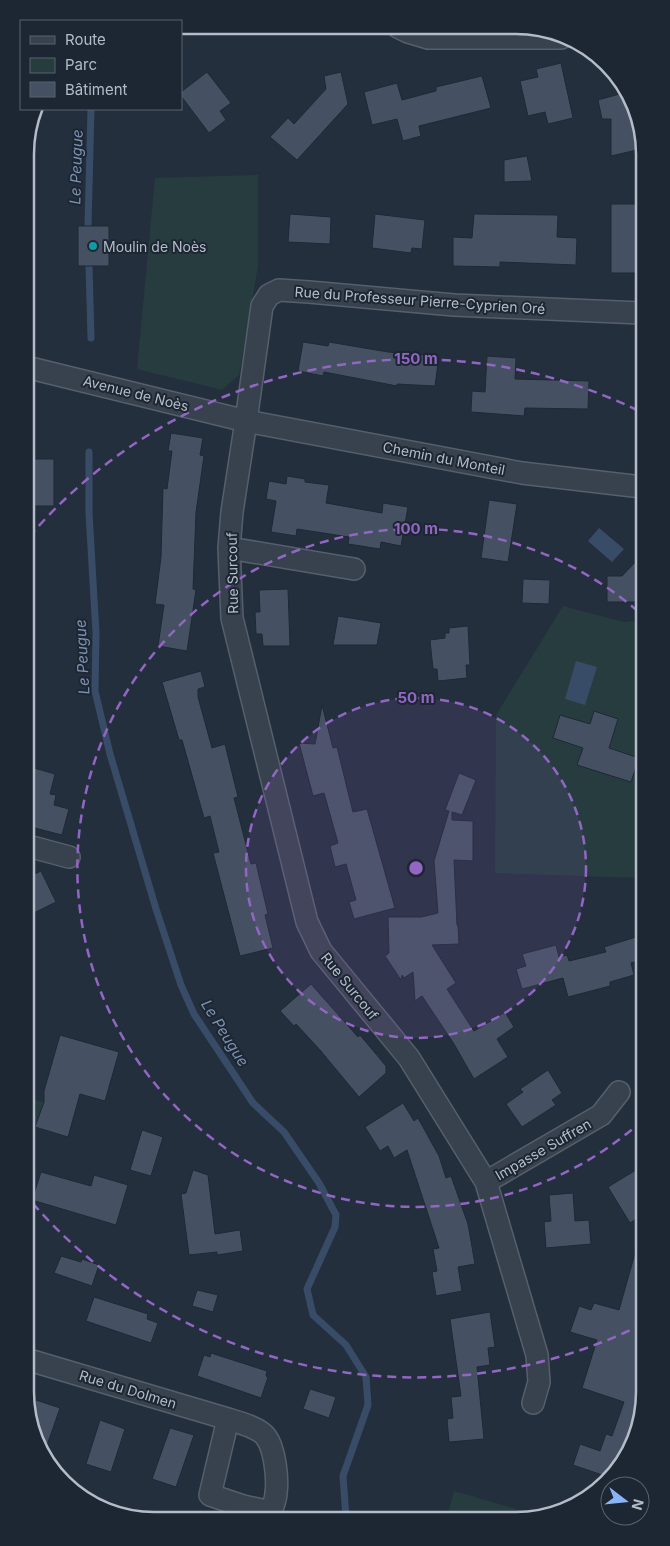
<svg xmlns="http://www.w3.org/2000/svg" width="670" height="1546" font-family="Inter,sans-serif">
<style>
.green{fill:#263c3f}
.water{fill:#394c67}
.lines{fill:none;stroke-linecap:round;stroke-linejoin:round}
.stream{stroke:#394c67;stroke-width:7}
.building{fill:#455162;stroke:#1f2835}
.street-casing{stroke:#565f6c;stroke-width:24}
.street{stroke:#38414e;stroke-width:21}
.ring{fill:none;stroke:#9266c3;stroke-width:2.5;stroke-dasharray:9 6}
.culture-dot{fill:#0f9aa8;stroke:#1d2633;stroke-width:2}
.labels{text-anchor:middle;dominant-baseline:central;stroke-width:4;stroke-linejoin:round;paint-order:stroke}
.poi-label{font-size:14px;fill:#b4bcc9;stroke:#1d2633;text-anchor:start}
.street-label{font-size:14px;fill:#b4bcc9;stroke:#1d2633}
.water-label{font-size:15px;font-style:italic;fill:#7c92b1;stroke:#1d2633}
.rim{fill:none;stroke:#b4bcc9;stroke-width:2.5}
.centre{fill:#9266c3;stroke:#1d2633;stroke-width:2.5}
.ring-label{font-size:15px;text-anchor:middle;font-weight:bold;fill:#9266c3;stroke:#1d2633;stroke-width:4;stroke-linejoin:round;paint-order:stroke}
</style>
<rect width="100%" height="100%" fill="#242f3e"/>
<path class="green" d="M258 175V266L239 375 222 390 137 369 155 178Z
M563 606 624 622 642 620 643 878 495 873 496 715Z
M28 1098 44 1102 28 1149Z
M454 1491 543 1517H447Z"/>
<path class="water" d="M599 528 624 549 612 562 588 541Z
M576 661 597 667 585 705 565 699Z"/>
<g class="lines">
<path class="stream" d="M88 226 91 109
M89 266 91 338
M89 452V513L96 633 95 691 110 754 156 909 181 985 194 1014 253 1103 284 1132 319 1183 336 1215 335 1227 307 1289 313 1315 346 1345 366 1377 368 1405 343 1476 346 1518"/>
</g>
<path class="building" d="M561 63 573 118 548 124 545 112 528 116 520 81 538 77 536 69Z
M207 72 231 103 220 111 226 120 209 133 181 96V92Z
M341 72 348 104 297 160 270 137 288 118 294 124 326 89 324 76Z
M482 76 491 108 419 126 421 136 403 141 397 119 372 125 364 92 397 83 402 100 436 91V87Z
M623 93 641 121V149L611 156V119H602L598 100Z
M527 156 532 181 504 182V160Z
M611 204H641V273H611Z
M290 214 331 217 330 244 288 242Z
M375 214 425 220 422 249 412 248 411 253 372 248Z
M474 214 558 215 557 237 577 238 576 265 500 262V267L453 266V237L472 238Z
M78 226H109V266H78Z
M303 342 328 346 329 342 388 352 439 356 435 386 397 384V386L324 372 323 376 298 371Z
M487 356 516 358 515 379 589 381 588 409 525 408 524 416 471 412 472 391 485 392Z
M171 433 203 438 200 455 204 456 196 512 193 589 196 590 187 651 158 646 164 605 155 604 161 557 163 488 167 489 172 451H168Z
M26 459H54V506H26Z
M287 476 305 479V482L329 485 326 503 382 513 383 503 408 507 401 546 381 542 380 549 348 544 349 537 297 529 296 536 271 532 276 501 266 499 269 481 286 484Z
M489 500 517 504 508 562 481 558Z
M642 555V597L635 602H607V576H622Z
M523 579 550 580 549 604 522 603Z
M288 589 290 646H263L262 634H256L255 612H260L259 590Z
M338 616 381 623 377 645H333Z
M468 626 470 665H466L467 678 438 681 437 669H433L430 640 445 638V633H449V628Z
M201 671 205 687 198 689V697L212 748 225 744 238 797 234 798 251 864 256 863 268 914 265 915 273 948 240 956 213 853 219 852 210 816 204 818 182 740H179L162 682Z
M322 705 333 748 337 747 353 812 367 809 395 908 354 919 349 902 356 900 346 864 335 867 330 846 338 843 324 793 313 796 299 743 315 744Z
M594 711 618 719 609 748 639 758 631 782 577 765 583 748 553 738 560 715 590 724Z
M27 766 55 774 50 794 56 795 54 805 69 809 62 835 27 826Z
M459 773 476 780 462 815 452 812V820L473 821V861L454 860 457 925H458L459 944 432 945 456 983 447 989 474 1031 505 1012 514 1027 497 1039 508 1057 474 1079 454 1044 422 996 415 1001 413 972 404 978 402 975 401 980 385 956 389 953 388 917H421L438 913 434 861 449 811 445 810Z
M41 871 56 902 28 916V877Z
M636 937 642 960 631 963 634 975 610 982V986L568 997 563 978 522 989 516 969 526 966 522 954 556 945 559 957 567 955 569 961 606 952 604 947Z
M311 984 358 1037 360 1035 386 1066V1073L359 1097 320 1050 296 1024 294 1026 280 1011Z
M60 1035 119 1052 105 1101 80 1094 68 1137 35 1127 44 1102V1091Z
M548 1070 562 1093 552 1100 556 1105 522 1127 506 1104 523 1092 520 1089Z
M403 1103 414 1121 418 1118 439 1156 446 1178 451 1176 468 1224 475 1264 458 1267 462 1291 436 1296 432 1272 437 1271 433 1249 439 1248 407 1150 394 1158 388 1146 380 1151 365 1127Z
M142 1130 163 1137 151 1176 130 1170Z
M644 1165V1214L630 1223 608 1187Z
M193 1170 208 1175 215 1234 240 1230 243 1251 217 1255V1252L189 1255 181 1194 186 1193Z
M41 1172 91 1186 94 1175 128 1185 116 1225 32 1200Z
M573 1193 575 1221 589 1220 591 1244 546 1248 544 1222 551 1221 549 1195Z
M639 1239 644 1240 645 1400 635 1441 611 1478 573 1465 580 1444 600 1451 606 1434 612 1436 624 1402 582 1388 597 1340 570 1332 579 1306 591 1310 594 1303 619 1310Z
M61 1256 81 1262 82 1259 99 1265 92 1286 54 1273Z
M197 1290 218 1295 213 1312 192 1306Z
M94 1297 148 1314 147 1319 158 1323 151 1343 86 1321Z
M490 1312 495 1347 488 1348 490 1365 477 1367 484 1439 449 1442 447 1419 453 1418 451 1397 461 1396 450 1319Z
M211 1353 267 1371 266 1376 268 1377 261 1398 197 1376 204 1355 210 1357Z
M310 1389 336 1397 329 1418 303 1409Z
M36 1400 60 1408 45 1451 29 1425V1418Z
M100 1420 125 1429 111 1472 86 1464Z
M170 1428 194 1435 176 1487 152 1479Z"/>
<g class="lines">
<defs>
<path id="street" d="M398 27 408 32 428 38H561
M26 367 246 421 522 473 642 487
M229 548 354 569
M28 846 69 857
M486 1182 601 1115 619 1092
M29 1360 228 1419C238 1422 260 1428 266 1437 275 1449 278 1479 276 1493 276 1499 273 1506 271 1512L243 1506 210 1495 228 1419
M533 1403 539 1382 537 1355 486 1182 409 1058 321 951 307 922 232 618 229 548 232 512 246 421 262 306 269 295 279 290 309 292 454 305 641 313"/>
</defs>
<use href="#street" class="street-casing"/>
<use href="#street" class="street"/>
</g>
<circle cx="416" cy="868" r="170" fill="#9266c3" fill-opacity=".12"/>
<g class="ring">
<circle cx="416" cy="868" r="170"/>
<path d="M643 1120A339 339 0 1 1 641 614"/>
<path d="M643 1324A509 509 0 0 1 29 1199M29 537A509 509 0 0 1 639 411"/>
</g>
<circle class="culture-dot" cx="93" cy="246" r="5"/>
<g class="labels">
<g class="poi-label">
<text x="103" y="246">Moulin de Noès</text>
</g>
<g class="street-label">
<text transform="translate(420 300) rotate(4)">Rue du Professeur Pierre-Cyprien Oré</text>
<text transform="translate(136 393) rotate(14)">Avenue de Noès</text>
<text transform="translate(444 458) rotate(11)">Chemin du Monteil</text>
<text transform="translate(232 573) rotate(-91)">Rue Surcouf</text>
<text transform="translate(350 986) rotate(51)">Rue Surcouf</text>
<text transform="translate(543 1149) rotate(-30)">Impasse Suffren</text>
<text transform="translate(128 1389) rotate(17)">Rue du Dolmen</text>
</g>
<g class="water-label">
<text transform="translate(76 167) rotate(-88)">Le Peugue</text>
<text transform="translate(82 657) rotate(-93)">Le Peugue</text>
<text transform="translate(225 1033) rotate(58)">Le Peugue</text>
</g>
</g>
<path d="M0 0H670V1546H0ZM154 34H516A120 120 0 0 1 636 154V1392A120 120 0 0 1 516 1512H154A120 120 0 0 1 34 1392V154A120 120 0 0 1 154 34Z" fill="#1d2633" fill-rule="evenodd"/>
<path class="rim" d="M154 34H516A120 120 0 0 1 636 154V1392A120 120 0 0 1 516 1512H154A120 120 0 0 1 34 1392V154A120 120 0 0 1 154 34Z"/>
<circle cx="416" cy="868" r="8" class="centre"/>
<g class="ring-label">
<text x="416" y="364">150 m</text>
<text x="416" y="534">100 m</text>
<text x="416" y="703">50 m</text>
</g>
<rect x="20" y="20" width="162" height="90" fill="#1d2633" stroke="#59626f"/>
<rect x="30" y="36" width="25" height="8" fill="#38414e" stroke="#59626f"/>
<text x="65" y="45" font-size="15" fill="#b4bcc9">Route</text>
<rect x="30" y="58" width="25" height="15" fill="#263c3f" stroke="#59626f"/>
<text x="65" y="70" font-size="15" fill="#b4bcc9">Parc</text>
<rect x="30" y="82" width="25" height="15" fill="#455162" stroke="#59626f"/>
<text x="65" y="95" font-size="15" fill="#b4bcc9">Bâtiment</text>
<g transform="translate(625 1501) rotate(106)"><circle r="24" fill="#1d2633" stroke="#59626f"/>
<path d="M0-4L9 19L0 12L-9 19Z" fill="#8ab4f8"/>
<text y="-8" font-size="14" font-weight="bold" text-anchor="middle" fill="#b4bcc9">N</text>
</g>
</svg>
